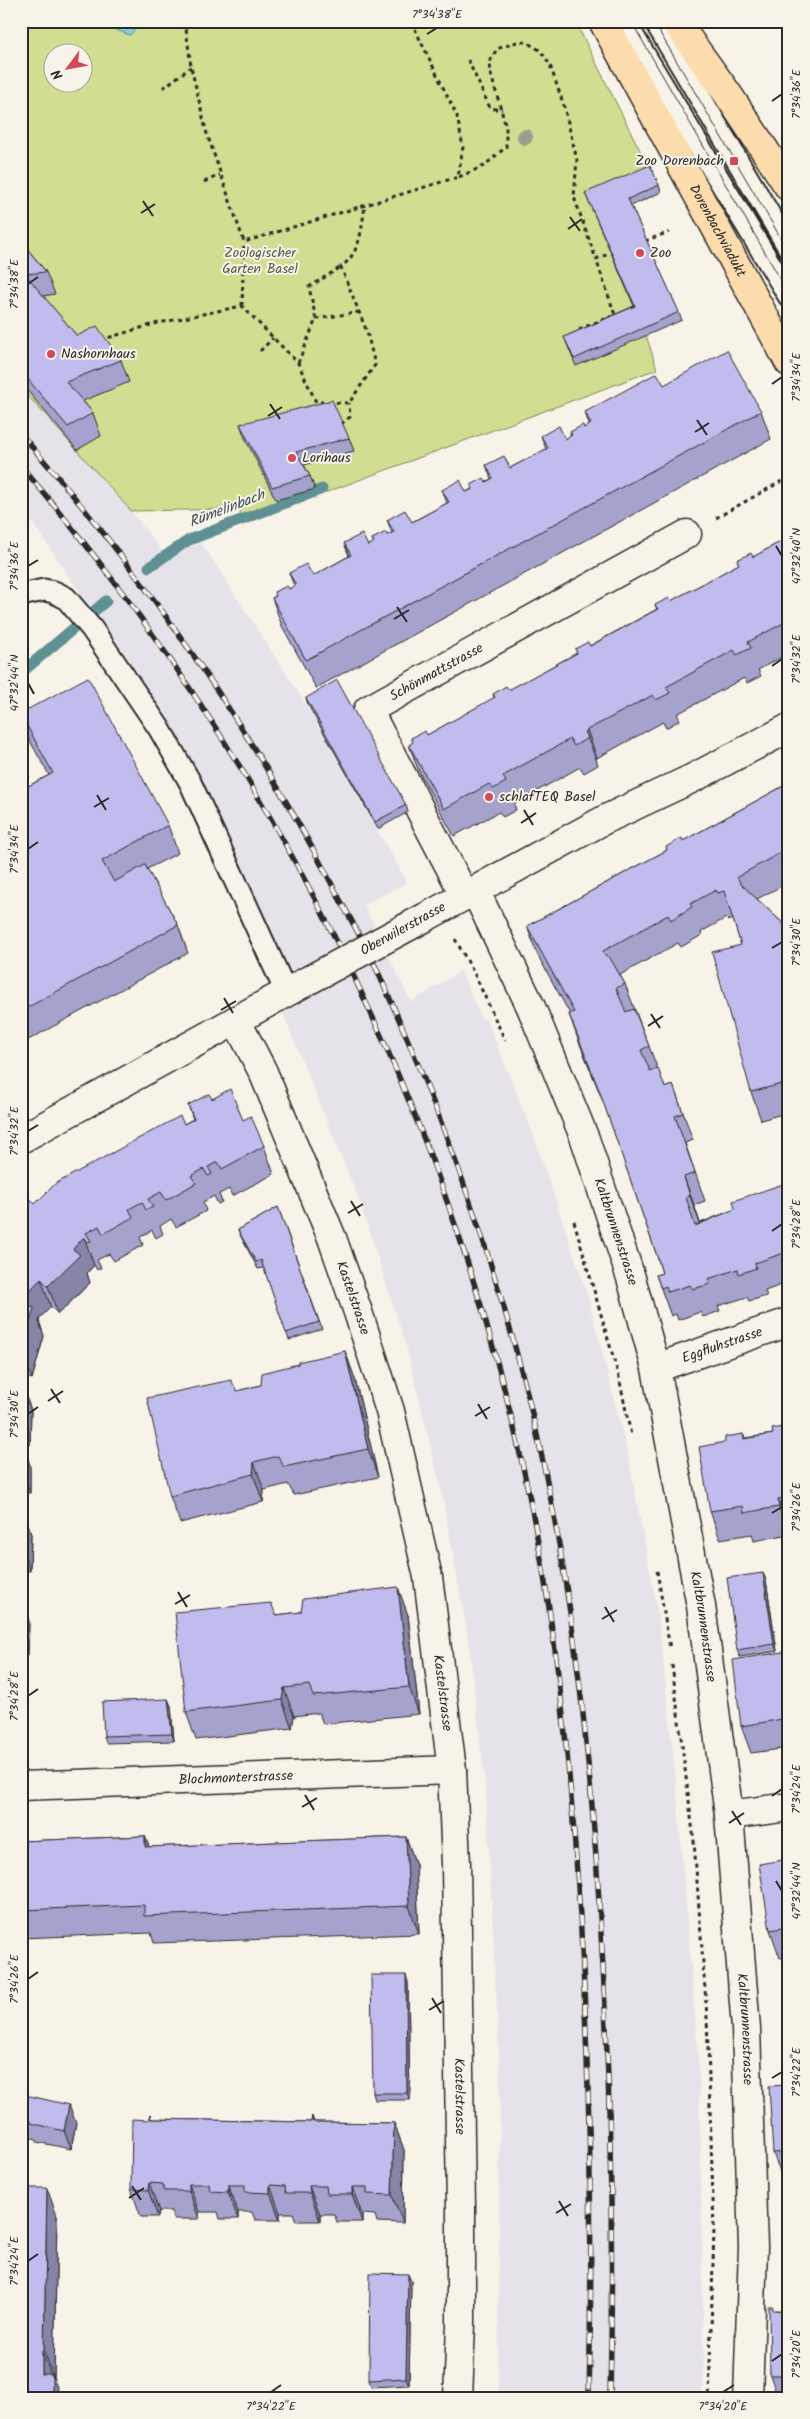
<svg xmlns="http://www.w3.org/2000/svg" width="810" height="2419" font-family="Kalam,sans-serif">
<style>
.built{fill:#e6e2ea}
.green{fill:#d1dd90;stroke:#7e845e;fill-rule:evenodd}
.water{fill:#81d3d8;stroke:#5f9093}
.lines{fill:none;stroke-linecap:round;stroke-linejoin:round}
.stream{stroke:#5f9093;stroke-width:11}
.service-casing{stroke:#2b2b2b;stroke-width:25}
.minor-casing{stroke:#2b2b2b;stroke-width:31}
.secondary-casing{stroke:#2b2b2b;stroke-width:31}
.primary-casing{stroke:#2b2b2b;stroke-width:31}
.path{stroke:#2b2b2b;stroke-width:3;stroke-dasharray:4 4;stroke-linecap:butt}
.service{stroke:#f7f3e8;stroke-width:21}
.minor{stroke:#f7f3e8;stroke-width:28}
.secondary{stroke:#f7f3e8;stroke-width:28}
.primary{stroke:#fcdcac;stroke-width:28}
.tram{stroke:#2b2b2b;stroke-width:1}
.rail-casing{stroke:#2b2b2b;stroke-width:5.5}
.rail{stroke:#f7f3e8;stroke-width:4;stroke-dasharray:11;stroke-linecap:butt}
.secondary-bridge-casing{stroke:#2b2b2b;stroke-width:31;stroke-linecap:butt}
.secondary-bridge{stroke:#f7f3e8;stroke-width:28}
.tree{fill:#9d9e8e}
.wall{fill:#a5a2cd;stroke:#2b2b2b}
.shaded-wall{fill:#8684a7;stroke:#2b2b2b}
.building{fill:#c0bcee;stroke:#2b2b2b}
.ticks{fill:none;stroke:#2b2b2b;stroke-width:2}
.poi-dot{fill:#d1495b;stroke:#f7f3e8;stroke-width:2}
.labels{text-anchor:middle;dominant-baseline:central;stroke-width:4;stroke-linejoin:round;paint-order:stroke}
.poi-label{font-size:14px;fill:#2b2b2b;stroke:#f7f3e8;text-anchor:start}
.street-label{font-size:14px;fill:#2b2b2b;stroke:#f7f3e8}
.park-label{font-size:14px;fill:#545844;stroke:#f7f3e8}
.water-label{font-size:15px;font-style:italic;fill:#405556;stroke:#f7f3e8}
.neatline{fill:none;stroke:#2b2b2b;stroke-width:2}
.ticks-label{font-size:12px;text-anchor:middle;fill:#2b2b2b}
</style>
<rect width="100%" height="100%" fill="#f7f3e8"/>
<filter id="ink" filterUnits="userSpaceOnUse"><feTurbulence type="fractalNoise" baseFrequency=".02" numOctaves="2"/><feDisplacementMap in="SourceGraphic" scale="10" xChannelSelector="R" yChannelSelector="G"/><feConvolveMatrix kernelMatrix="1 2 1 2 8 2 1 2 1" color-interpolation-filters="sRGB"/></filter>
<g filter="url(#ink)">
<path class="built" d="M21 388 131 511 162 551 146 563 153 571 176 553 201 542 307 706 407 882 364 905 411 1002 461 971 482 1020 486 1018 532 1131 586 1290 627 1450 658 1614 676 1779 699 2068 704 2362 702 2398H498L500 2074 486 1792 469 1643 442 1494 407 1349 361 1205 262 962 278 951 164 716 97 614 109 605 104 597 90 607 32 522 21 511Z"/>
<path class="green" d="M21 21H575L661 192 631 206 646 335 657 369 244 523 239 509 131 511 21 388ZM52 52H82V82H52Z"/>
<path class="water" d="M136 21 138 26 130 35 93 22Z"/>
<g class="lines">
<path class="stream" d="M149 567 189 540 322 489
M21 673 106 601"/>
<defs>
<path id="service" d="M624 21 789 296
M655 21 789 248
M21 595 44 590 54 592 66 598 92 629 159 728 190 782 286 992"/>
<g id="minor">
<path id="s1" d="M475 890 531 1007 585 1139 631 1278 656 1368 701 1606 729 1815 746 2029 753 2247 748 2398"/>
<path id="s2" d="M465 896 368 710 687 534"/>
<path id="s3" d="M236 1020 263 1072 332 1238 358 1312 390 1411 428 1577 452 1770 456 1864 461 2207V2324L458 2398"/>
<path id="s4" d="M656 1368 789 1322"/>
<path id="s5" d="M21 1786 452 1770"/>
<path d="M729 1815 789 1807"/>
</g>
<path id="secondary" d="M426 917 604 820 693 778 789 728
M21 1139 309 980"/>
<g id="primary">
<path id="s6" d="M603 21 789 362"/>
<path d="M675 21 727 93 789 187"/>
</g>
</defs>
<use href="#service" class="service-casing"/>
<use href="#minor" class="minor-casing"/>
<use href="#secondary" class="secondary-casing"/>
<use href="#primary" class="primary-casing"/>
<path class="path" d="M185 21 191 67 207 134 244 242 458 177 463 147 457 116 411 21
M468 60 490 108 502 110
M163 88 191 67
M459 177 484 166 506 147V127L490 71 491 59 497 49 517 42H526L540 50 550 65 564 106 577 160 574 197 596 259 613 252
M204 182 220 175
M645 241 669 232
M242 306 244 242
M316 319 359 312
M579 329 615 315 596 259
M101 340 154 324 242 306 298 363 316 402 349 403 375 365 367 332 341 267C361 252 361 230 365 206
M260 351 273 338
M298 363 316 319 309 287 341 267
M341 424 350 417 349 403
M716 518 789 477
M455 939 473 971 505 1040
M574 1221 619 1377 631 1435
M657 1571 670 1649
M672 1665 694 1841 707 2017 714 2229 709 2398"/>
<use href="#service" class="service"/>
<use href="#minor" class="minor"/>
<use href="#secondary" class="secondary"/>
<use href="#primary" class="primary"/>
<path class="tram" d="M631 21 789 294
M653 21 789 252"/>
<defs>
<path id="rail" d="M21 434C140 570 243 717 328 877 344 908 362 938 377 970 450 1130 509 1299 545 1471 575 1613 590 1757 599 1901 610 2066 614 2232 610 2398
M21 466C268 754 441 1097 523 1467 557 1620 571 1775 581 1931 590 2086 593 2242 589 2398"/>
</defs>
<use href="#rail" class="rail-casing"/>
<use href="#rail" class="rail"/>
<defs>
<path id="secondary-bridge" d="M309 980 426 917"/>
</defs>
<use href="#secondary-bridge" class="secondary-bridge-casing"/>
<use href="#secondary-bridge" class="secondary-bridge"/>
</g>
<circle class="tree" cx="525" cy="137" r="8"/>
<path class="wall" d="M659 185 661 192 631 206 682 320 576 366 564 337 634 306 585 193Z
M21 241 46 272 55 294 43 296 77 336 121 360 129 382 83 401 93 413 101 436 77 450 21 383Z
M664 385 761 411 771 439 316 688 282 626 272 598 276 596 274 592 289 589 294 586 289 573 313 576 349 556 344 543 368 546 374 543 372 539 387 535 392 533 387 520 412 522 447 503 442 490 466 492 491 479 486 465 510 468 546 449 541 436 565 439 571 435 570 432 584 428 589 425 585 412Z
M240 424 349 438 354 451 304 465 310 476 315 489 276 500 245 438Z
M789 537V653L758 670 761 676 747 683 744 678 677 714 680 720 666 728 663 722 597 758 596 759 598 765 584 773 580 767 514 804 516 810 503 817 499 812 454 836 419 772 409 745 494 698 493 694 509 690 657 609 655 605 671 601 739 564 737 560 753 557Z
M306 698 406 805 408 812 378 829 308 705Z
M21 713 168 825 178 853 147 869 178 925 188 953 21 1044V790L49 775 30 741 21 716Z
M789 783V882L757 899 789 929V1112L761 1120 751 1092 741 945 733 919 729 921 726 918 701 932 702 935 681 947 678 943 620 975 625 984 665 1088 673 1085 693 1140 685 1143 705 1201 694 1205 700 1223 735 1209 789 1182V1282L765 1291 767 1296 749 1301 747 1297 718 1306 720 1311 703 1317 700 1312 678 1320 676 1314 671 1316 656 1275 662 1273 657 1256 606 1109 579 1042 569 1014H570L537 954 527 926 667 850 666 847 683 841Z
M212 1099 243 1120 264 1146 274 1174 232 1196 229 1189 219 1194 222 1202 218 1204 214 1196 203 1202 206 1211 176 1227 171 1219 160 1226 163 1234 156 1238 152 1230 140 1237 143 1245 114 1261 109 1254 97 1260 101 1268 97 1270 94 1265 87 1273 90 1283 58 1314 51 1307 40 1318 39 1321 44 1336 32 1379 23 1376 21 1382V1209L35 1204 193 1119 188 1105Z
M278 1207 322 1329 289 1340 264 1268 258 1269 241 1237 238 1230Z
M345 1351 355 1379 378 1477 294 1495 288 1484 264 1490 263 1502 180 1523 170 1496 237 1391 261 1385 298 1364Z
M21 1384 31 1410 30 1445H23L30 1465V1493H21Z
M789 1426V1527H788L789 1534 754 1541 752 1534 720 1539 710 1511 725 1442 743 1434 745 1438 773 1434Z
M21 1508 31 1534 30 1571H21Z
M766 1580 777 1651 740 1657 737 1650Z
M21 1600 29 1621 28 1655H21Z
M301 1612 408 1615 419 1714 323 1724 319 1713 294 1716 292 1728 196 1740 186 1712 276 1615Z
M789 1651V1748L751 1753 741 1726Z
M21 1688 28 1705 27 1745H21Z
M168 1699 171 1706 174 1741 106 1743 104 1736Z
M145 1836 149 1847 406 1837 416 1865 419 1934 154 1943 151 1933 21 1938V1841Z
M789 1859V1957L780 1958 770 1930Z
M408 1982 410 2100H375L373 2093Z
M789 2085V2180L783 2181 773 2153Z
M21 2094 76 2123 71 2149 37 2142 36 2139 21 2135Z
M150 2114 151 2119 311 2122 312 2116 314 2122 394 2123 404 2150 403 2223 377 2222 375 2215 362 2214V2222H337L334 2214H320V2221H296L293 2213H280V2220H255L252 2212H238V2219H220L218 2212H199V2219H174L171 2211H159L158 2217H141L131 2189Z
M57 2216 54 2378 21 2398Z
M411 2281 409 2385 371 2387 369 2380Z
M789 2307V2398H778L770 2375 775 2310 787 2311Z"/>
<path class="shaded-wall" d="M587 730 597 758 596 759 585 732Z
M684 1177 694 1205 700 1223 690 1196Z
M84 1237 94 1265 87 1273 90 1283 58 1314 48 1286 73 1249Z
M41 1279 51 1307 40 1318 39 1321 44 1336 32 1379 22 1351 25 1305 30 1290Z
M345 1351 355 1379 378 1477 368 1449Z
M21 1371 23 1376 21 1382Z
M21 1384 31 1410 30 1445 21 1420Z
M21 1442 30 1465V1493L21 1469Z
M254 1462 264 1490 263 1502 253 1474Z
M778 1499 788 1527 789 1534 779 1507Z
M21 1508 31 1534 30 1571 21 1547Z
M763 1573 766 1580 777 1651 774 1644Z
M398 1587 408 1615 419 1714 409 1687Z
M21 1600 29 1621 28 1655 21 1635Z
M21 1688 28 1705 27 1745 21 1730Z
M284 1688 294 1716 292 1728 282 1700Z
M168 1699 171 1706 174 1741 172 1734Z
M145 1836 155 1864 145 1847Z
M406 1837 416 1865 419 1934 409 1906Z
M406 1975 408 1982 410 2100 407 2093Z
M69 2105 76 2123 71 2149 64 2131Z
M394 2123 404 2150 403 2223 392 2195Z
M149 2183 159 2211 158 2217 148 2190Z
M189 2184 199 2212V2219L189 2191Z
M228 2185 238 2212V2219L228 2192Z
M270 2185 280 2213V2220L270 2193Z
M309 2186 320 2214V2221L310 2193Z
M352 2187 362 2214V2222L352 2194Z
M47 2188 57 2216 54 2378 44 2351Z
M408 2274 411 2281 409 2385 406 2378Z
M42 2351 52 2378V2374L61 2398H52L42 2374Z"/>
<path class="building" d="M650 165 659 185 628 199 679 312 574 359 564 337 635 306 585 193Z
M21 241 46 272 25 274 77 336 97 326 121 360 66 382 93 413 68 427 21 371Z
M727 350 761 411 306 660 272 598 276 596 274 592 287 586 289 589 296 585 289 573 306 564 313 576 351 555 344 543 362 534 368 546 374 542 372 539 386 532 387 535 394 532 387 520 405 510 412 522 449 502 442 490 460 480 466 492 473 489 471 485 484 478 486 482 493 478 486 465 504 456 510 468 548 448 541 436 559 426 565 439 572 435 570 432 583 425 584 428 591 424 585 412 657 373 664 385Z
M332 400 349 438 296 452 310 476 272 487 240 424Z
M789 537V620L748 642 751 648 737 655 734 650 666 687 670 693 656 700 653 695 587 730 585 732 588 738 574 746 570 739 503 776 506 782 493 789 489 784 444 809 409 745 413 742 411 738 425 731 427 735 495 697 493 694 506 686 509 690 512 688 577 653 575 649 588 642 590 646 654 611 658 609 655 605 669 598 671 601 739 564 737 560 751 553 753 557Z
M88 677 168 825 102 861 114 882 145 865 178 925 21 1011V790L53 773 21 715V713Z
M337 680 406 805 375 822 306 698Z
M789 783V848L737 877 741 884 789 929V1082L751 1092 712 952 741 945 724 891 718 893 716 890 690 904 692 907 671 920 668 915 603 951 605 955 610 958 625 984 616 988 626 1012 634 1009 649 1046 641 1050 650 1071 658 1068 665 1088 673 1085 683 1113 675 1116 695 1173 684 1177 690 1196 686 1197 695 1226 735 1209 733 1201 789 1182V1257L785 1258 784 1253 755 1263 756 1268 739 1274 738 1269 708 1279 710 1284 693 1289 690 1285 668 1292 666 1286 661 1288 656 1275 662 1273 657 1256 599 1090 569 1014 574 1012 527 926 667 850 666 847 682 838 683 841Z
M230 1089 243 1120 251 1116 264 1146 222 1169 218 1162 208 1167 212 1174 208 1176 204 1169 191 1176 196 1183 166 1200 161 1192 148 1199 153 1207 146 1210 142 1202 129 1209 133 1217 103 1234 99 1226 86 1233 91 1241 87 1242 84 1237 73 1249 80 1255 48 1286 41 1279 30 1290 25 1305 34 1308 22 1351H21V1209L31 1199 35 1204 55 1184 180 1116 184 1124 194 1119 188 1105 209 1094 212 1099Z
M278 1207 319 1322 286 1333 261 1260 256 1262 238 1230Z
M345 1351 368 1449 284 1467 278 1456 254 1462 253 1474 170 1496 147 1398 231 1380 237 1391 261 1385 262 1373 298 1364V1362Z
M789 1426V1497L778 1499 779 1507 760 1510 744 1513 743 1506 710 1511 699 1447 725 1442V1437L743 1434 744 1439 749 1438 773 1434 772 1429Z
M763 1573 774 1644 737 1650 727 1578Z
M398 1587 409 1687 313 1696 309 1685 284 1688 282 1700 186 1712 175 1612 271 1603 276 1615 301 1612 303 1599Z
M789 1651V1718L741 1726 733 1660Z
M168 1699 172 1734 104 1736 102 1702Z
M145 1836V1847L406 1837 409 1906 144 1916V1905L21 1910V1841Z
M789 1859V1927L770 1930 759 1864Z
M371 1975H406L407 2093H373Z
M786 1993H789V2042Z
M789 2085V2152L773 2153 769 2086Z
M21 2094 69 2105 64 2131 31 2123V2121L21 2118Z
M150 2114V2119L311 2122 312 2116 313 2122 394 2123 392 2195 367 2194V2187H352V2194H327L326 2186H309L310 2193H286L285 2186 270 2185V2193L245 2192V2185H228V2192L210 2191 209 2184H189V2191H164L163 2184 149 2183 148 2190 131 2189 132 2119 148 2120Z
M21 2188H47L44 2351H42V2374H52V2398H21Z
M370 2273 408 2274 406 2378 369 2380Z
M769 2307H773V2310L787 2311V2307H789V2375H770Z"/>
</g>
<path class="ticks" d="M427 34 437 28M772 101 782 94M143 201 153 216M141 213 155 204M570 217 580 231M568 229 582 219M28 284 38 277M772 384 782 377M270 404 280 419M268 416 282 407M697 420 707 435M695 432 709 423M776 546 782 556M28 566 38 560M397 607 407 622M394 619 409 610M772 666 782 659M28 683 34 694M97 795 106 810M94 807 109 798M524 810 533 825M521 823 536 813M28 849 38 842M772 948 782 942M224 998 233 1013M221 1010 236 1001M651 1014 660 1028M648 1026 663 1016M28 1131 38 1125M351 1201 360 1216M348 1213 363 1204M772 1231 782 1224M51 1389 60 1403M48 1401 63 1391M478 1404 487 1419M28 1414 38 1407M475 1416 490 1407M772 1513 782 1507M178 1592 187 1607M175 1604 190 1595M605 1607 614 1622M602 1619 617 1610M28 1696 38 1689M305 1795 314 1810M772 1796 782 1789M302 1807 317 1798M732 1811 741 1825M729 1823 744 1813M776 1881 782 1891M28 1979 38 1972M432 1998 441 2013M429 2010 444 2001M772 2078 782 2072M132 2186 141 2200M129 2198 144 2188M559 2201 568 2216M556 2213 571 2204M28 2261 38 2254M772 2361 782 2354M271 2392 281 2385M723 2392 734 2385"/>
<g class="poi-dot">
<rect x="729" y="156" width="10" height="10" rx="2.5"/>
<circle cx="640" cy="253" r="5"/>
<circle cx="51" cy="354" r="5"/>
<circle cx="292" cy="458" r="5"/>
<circle cx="489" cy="797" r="5"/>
</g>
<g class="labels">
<g class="poi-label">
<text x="724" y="161" text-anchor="end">Zoo Dorenbach</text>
<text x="650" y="253">Zoo</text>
<text x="61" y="354">Nashornhaus</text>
<text x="302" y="458">Lorihaus</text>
<text x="499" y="797">schlafTEQ Basel</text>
</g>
<g class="street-label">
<text stroke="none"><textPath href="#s6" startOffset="239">Dorenbachviadukt</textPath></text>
<text stroke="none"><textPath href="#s2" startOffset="288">Schönmattstrasse</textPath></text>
<text transform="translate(403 929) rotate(-29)">Oberwilerstrasse</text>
<text stroke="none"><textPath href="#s1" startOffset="370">Kaltbrunnenstrasse</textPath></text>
<text stroke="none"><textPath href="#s3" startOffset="302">Kastelstrasse</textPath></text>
<text stroke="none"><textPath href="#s4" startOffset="70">Eggfluhstrasse</textPath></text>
<text stroke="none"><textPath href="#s1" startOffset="775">Kaltbrunnenstrasse</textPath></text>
<text stroke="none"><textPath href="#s3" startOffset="708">Kastelstrasse</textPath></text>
<text stroke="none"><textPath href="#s5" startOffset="215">Blochmonterstrasse</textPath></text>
<text stroke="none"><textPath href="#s1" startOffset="1180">Kaltbrunnenstrasse</textPath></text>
<text stroke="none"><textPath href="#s3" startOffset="1112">Kastelstrasse</textPath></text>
</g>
<g class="park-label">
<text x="260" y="253">Zoologischer<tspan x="260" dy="16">Garten Basel</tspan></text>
</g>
<g class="water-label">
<text transform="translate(227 509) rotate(-21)">Rümelinbach</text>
</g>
</g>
<rect width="810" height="2419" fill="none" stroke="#f7f3e8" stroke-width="55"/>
<g transform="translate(68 68) rotate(238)"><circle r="24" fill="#f7f3e8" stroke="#a5a39c"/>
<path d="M0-4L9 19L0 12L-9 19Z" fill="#d1495b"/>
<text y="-8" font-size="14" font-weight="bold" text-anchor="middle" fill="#2b2b2b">N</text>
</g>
<rect x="28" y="28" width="754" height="2364" class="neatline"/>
<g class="ticks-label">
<text x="437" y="18">7°34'38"E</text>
<text transform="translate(796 94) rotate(-90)" y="4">7°34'36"E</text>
<text transform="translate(14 284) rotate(-90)" y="4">7°34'38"E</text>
<text transform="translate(796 377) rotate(-90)" y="4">7°34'34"E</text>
<text transform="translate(796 556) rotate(-90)" y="4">47°32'40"N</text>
<text transform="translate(14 566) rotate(-90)" y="4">7°34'36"E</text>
<text transform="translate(796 659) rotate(-90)" y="4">7°34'32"E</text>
<text transform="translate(14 683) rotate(-90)" y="4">47°32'44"N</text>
<text transform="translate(14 849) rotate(-90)" y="4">7°34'34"E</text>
<text transform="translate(796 942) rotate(-90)" y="4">7°34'30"E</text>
<text transform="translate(14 1131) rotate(-90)" y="4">7°34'32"E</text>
<text transform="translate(796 1224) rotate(-90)" y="4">7°34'28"E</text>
<text transform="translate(14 1414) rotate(-90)" y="4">7°34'30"E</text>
<text transform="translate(796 1507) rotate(-90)" y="4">7°34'26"E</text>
<text transform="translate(14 1696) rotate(-90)" y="4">7°34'28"E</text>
<text transform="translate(796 1789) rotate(-90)" y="4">7°34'24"E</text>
<text transform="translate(796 1891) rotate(-90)" y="4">47°32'44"N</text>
<text transform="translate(14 1979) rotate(-90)" y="4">7°34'26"E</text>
<text transform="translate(796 2072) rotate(-90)" y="4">7°34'22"E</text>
<text transform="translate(14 2261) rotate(-90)" y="4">7°34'24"E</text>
<text transform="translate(796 2354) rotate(-90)" y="4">7°34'20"E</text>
<text x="271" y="2410">7°34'22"E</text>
<text x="723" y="2410">7°34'20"E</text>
</g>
</svg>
